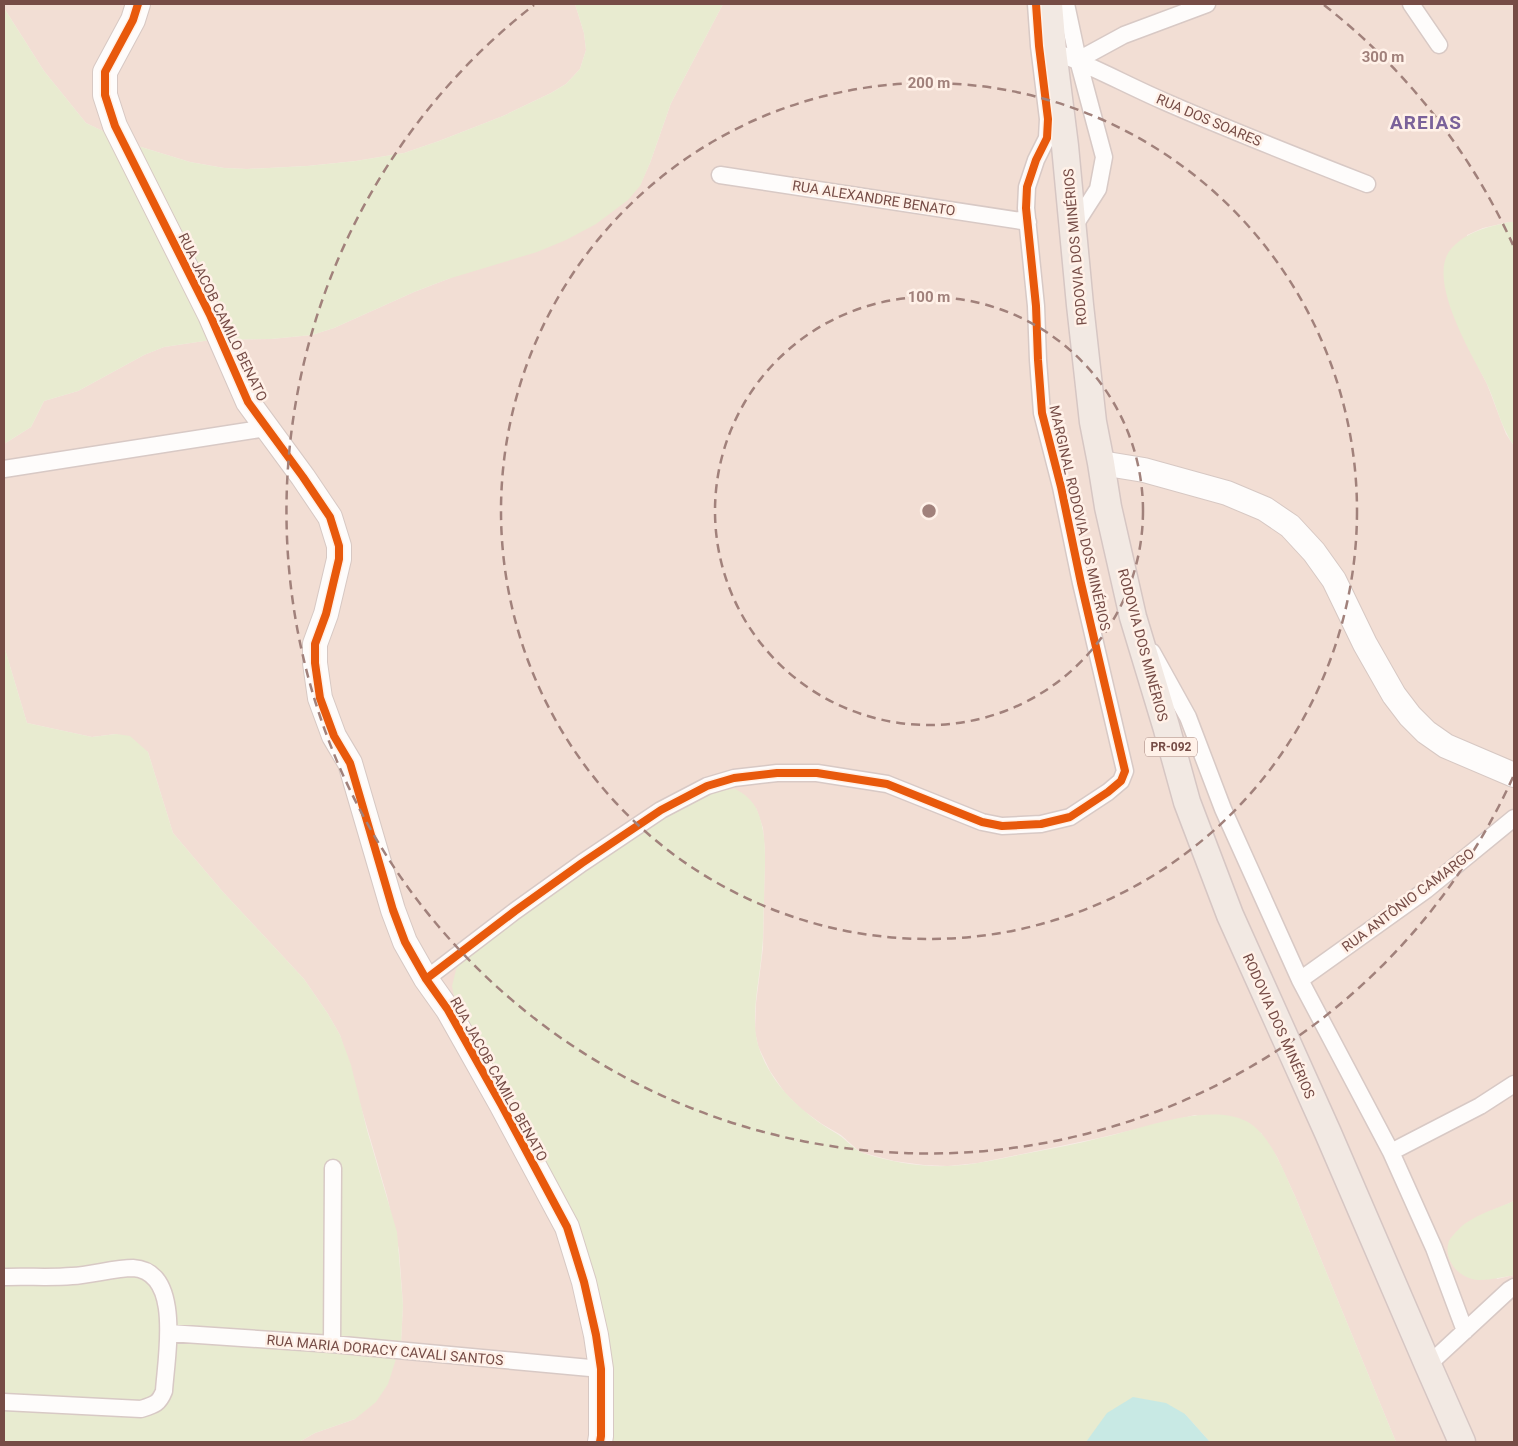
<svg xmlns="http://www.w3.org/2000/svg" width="1518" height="1446" font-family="Roboto,sans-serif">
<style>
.residential{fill:#f2ded4}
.green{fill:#e8ebd0}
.water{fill:#c8e9e4}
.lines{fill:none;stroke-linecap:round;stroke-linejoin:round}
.street-casing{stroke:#d8c9c5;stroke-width:19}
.secondary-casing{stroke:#d7c8c3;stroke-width:26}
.primary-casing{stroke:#d6c6c3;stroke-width:29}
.street{stroke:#fefcfb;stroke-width:16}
.secondary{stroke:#fefcfb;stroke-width:24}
.primary{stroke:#f2e9e3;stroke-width:26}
.cycleway-casing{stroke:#fff1e8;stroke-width:11}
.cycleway{stroke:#e8590c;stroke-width:8}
.ring{fill:none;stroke:#a1817b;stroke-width:2.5;stroke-dasharray:9 6}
.labels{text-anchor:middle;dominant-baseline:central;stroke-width:5;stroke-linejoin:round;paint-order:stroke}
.shield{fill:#fff1e8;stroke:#9f7e77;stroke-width:1}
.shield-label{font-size:12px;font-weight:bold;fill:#764c46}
.street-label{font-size:14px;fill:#764c46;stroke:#fff1e8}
.district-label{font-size:19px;font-weight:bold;letter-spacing:1px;fill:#7a619a;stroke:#fff1e8}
.centre{fill:#a1817b;stroke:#fff1e8;stroke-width:2.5}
.ring-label{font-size:15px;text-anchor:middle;font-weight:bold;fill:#a1817b;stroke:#fff1e8;stroke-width:5;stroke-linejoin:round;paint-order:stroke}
</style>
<rect width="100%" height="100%" fill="#f7ece6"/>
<path class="residential" d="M4 4H575L584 33 586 50 580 69 566 84 551 93 503 116 439 141 404 153 356 161 307 166 247 169 224 168 190 162 128 143 86 123 44 71 4 8Z
M723 4H1514V222H1509L1483 228 1467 235 1468 347 1487 384 1506 434 1514 446V1201L1476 1218 1497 1279 1514 1275V1442H1396L1295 1196 1277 1157 1261 1133 1195 1115 1099 1138 978 1163 948 1166 924 1165 894 1161 860 1152 841 1135 822 1124 801 1109 785 1093 770 1071 758 1046 755 1031 756 1003 763 948 765 852 763 828 756 808 584 1269 596 1442H299L315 1433 355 1419 401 1343 403 1305 399 1250 387 1196 340 1035 328 1014 304 979 223 892 173 833 148 752 116 734 92 737 27 723 4 646V444L31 427 44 401 78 391 144 355 164 347 211 340 271 339 312 335 334 328 414 292 448 279 640 185 650 163 671 103Z"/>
<path class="green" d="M575 4H723L671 103 650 163 640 186 628 200 596 224 566 240 537 252 448 279 414 292 334 328 312 335 271 339 211 340 164 347 144 355 78 391 44 401 31 427 4 444V8L44 71 86 123 128 143 190 162 224 168 247 169 307 166 356 161 404 153 439 141 503 116 551 93 566 84 580 69 586 50 584 33Z
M1509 222H1514V446C1500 426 1496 402 1485 380 1470 352 1426 278 1451 249 1466 232 1487 227 1509 222Z
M4 646 27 723 92 737 116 734 130 736 148 752 173 833 223 892 304 979 328 1014 340 1035 351 1065 367 1130 397 1232 403 1305 401 1343 388 1384 376 1402 355 1419 315 1433 299 1442H4Z
M735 789C744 793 753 801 757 810 769 838 764 871 764 900 763 917 764 934 762 950 760 979 750 1016 758 1045 770 1084 801 1112 834 1132 844 1137 853 1149 863 1153 890 1162 921 1167 948 1166 976 1165 1002 1158 1029 1153 1053 1148 1077 1144 1100 1138 1141 1129 1208 1102 1246 1121 1271 1134 1284 1173 1295 1196L1396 1442H1210L1185 1414 1092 1435 1086 1442H596L584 1269 458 1015 452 986 457 966 470 947 671 813 715 791Z
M1514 1201V1275C1504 1277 1482 1282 1472 1279 1456 1275 1443 1258 1449 1241 1451 1237 1456 1232 1459 1229 1471 1216 1498 1208 1514 1201Z"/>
<path class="water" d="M1133 1397 1166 1403 1185 1414 1210 1442H1086L1107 1413Z"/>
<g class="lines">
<defs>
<path id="street" d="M1066 4 1078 60 1104 157 1098 189 1073 228
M1411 4 1439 45
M1053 51C1090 65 1125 84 1161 100 1229 130 1298 157 1367 184
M1078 60 1124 35 1207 4
M720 175 1028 222
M4 469 267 428
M1152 652 1188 717 1223 809 1300 980 1391 1152 1434 1248 1465 1331
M426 979 515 911 582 863 661 810 707 786 734 778 777 773H817L887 784 982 822 1002 826 1041 824 1070 817 1108 792 1121 781 1125 771 1081 583 1061 487 1042 413 1038 360 1036 306 1026 208 1027 187 1036 160 1047 138 1048 119 1039 46 1036 4
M1300 980 1426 890 1514 818
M1391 1152 1480 1106 1514 1084
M4 1277C27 1276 50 1278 72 1276 91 1275 115 1268 133 1268 183 1271 166 1358 164 1391 159 1404 154 1405 141 1409L4 1402
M169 1333 332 1344 601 1369
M332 1344 333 1168
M1428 1365 1509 1290 1514 1287"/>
<path id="secondary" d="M138 4 133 20 105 72V95L115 126 210 315 248 402 303 477 330 517 339 546V559L326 614 315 644V663L320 698 334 736 350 763 393 910 405 942 426 979 448 1010 501 1104 567 1227 584 1282 596 1335 601 1369V1436L600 1442
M1101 463 1144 470 1227 493 1265 509 1290 526 1314 552 1334 580 1365 644 1394 695 1410 716 1426 732 1446 746 1514 775"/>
<path id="primary" d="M1049 4 1053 51 1065 146 1080 305 1093 422 1101 463 1108 507 1133 617 1166 726 1187 802 1230 915 1328 1133 1428 1365 1462 1442"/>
</defs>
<use href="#street" class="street-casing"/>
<use href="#secondary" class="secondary-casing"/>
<use href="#primary" class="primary-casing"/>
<use href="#street" class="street"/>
<use href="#secondary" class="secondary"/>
<use href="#primary" class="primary"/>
<defs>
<path id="cycleway" d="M138 4 133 20 105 72V95L115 126 210 315 248 402 303 477 330 517 339 546V559L326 614 315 644V663L320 698 334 736 350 763 393 910 405 942 426 979 448 1010 501 1104 567 1227 584 1282 596 1335 601 1369V1436L600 1442
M426 979 515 911 582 863 661 810 707 786 734 778 777 773H817L887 784 982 822 1002 826 1041 824 1070 817 1108 792 1121 781 1125 771 1081 583 1061 487 1042 413 1038 360 1036 306 1026 208 1027 187 1036 160 1047 138 1048 119 1039 46 1036 4"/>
</defs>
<use href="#cycleway" class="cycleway-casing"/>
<use href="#cycleway" class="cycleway"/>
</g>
<g class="ring">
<circle cx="929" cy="511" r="214"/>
<circle cx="929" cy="511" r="428"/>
<path d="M1513 777A642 642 0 1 1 534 5M1324 5A642 642 0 0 1 1513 245"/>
</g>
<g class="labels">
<rect class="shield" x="1145" y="737.5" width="52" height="19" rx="4"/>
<g class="shield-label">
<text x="1171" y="747">PR-092</text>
</g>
<g class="street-label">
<text transform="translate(1209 120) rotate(23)">RUA DOS SOARES</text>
<text transform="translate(874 198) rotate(9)">RUA ALEXANDRE BENATO</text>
<text transform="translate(1075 247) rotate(-95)">RODOVIA DOS MINÉRIOS</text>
<text transform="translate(223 317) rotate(64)">RUA JACOB CAMILO BENATO</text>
<text transform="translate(1080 518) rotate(77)">MARGINAL RODOVIA DOS MINÉRIOS</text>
<text transform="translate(1143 645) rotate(75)">RODOVIA DOS MINÉRIOS</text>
<text transform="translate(1408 900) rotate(-37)">RUA ANTÔNIO CAMARGO</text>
<text transform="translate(1279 1026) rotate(66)">RODOVIA DOS MINÉRIOS</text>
<text transform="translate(499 1079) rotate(61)">RUA JACOB CAMILO BENATO</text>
<text transform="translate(385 1350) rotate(5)">RUA MARIA DORACY CAVALI SANTOS</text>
</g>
<g class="district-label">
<text x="1426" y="122">AREIAS</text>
</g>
</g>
<circle cx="929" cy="511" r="8" class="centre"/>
<g class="ring-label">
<text x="1383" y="62">300 m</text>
<text x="929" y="88">200 m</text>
<text x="929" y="302">100 m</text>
</g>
<rect width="1518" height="1446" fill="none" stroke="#764c46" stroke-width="10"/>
</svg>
